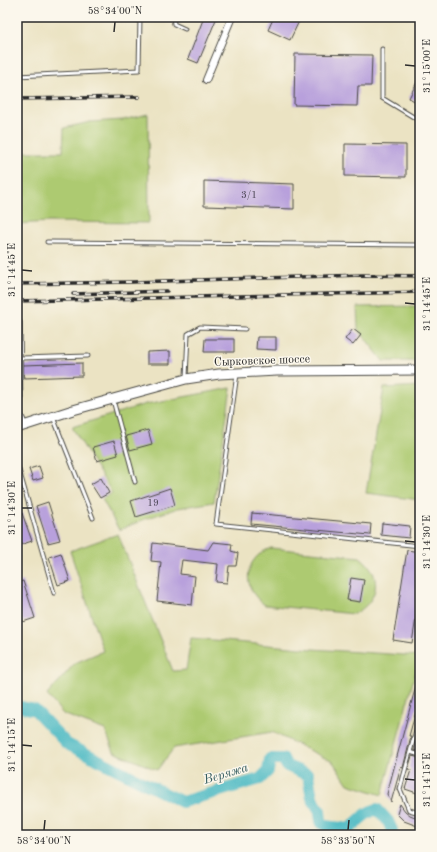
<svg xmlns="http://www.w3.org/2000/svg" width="437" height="852" font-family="'Old Standard TT',serif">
<rect width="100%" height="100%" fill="#fbf7ec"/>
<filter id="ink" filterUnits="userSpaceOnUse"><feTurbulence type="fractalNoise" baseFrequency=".025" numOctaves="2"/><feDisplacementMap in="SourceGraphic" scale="8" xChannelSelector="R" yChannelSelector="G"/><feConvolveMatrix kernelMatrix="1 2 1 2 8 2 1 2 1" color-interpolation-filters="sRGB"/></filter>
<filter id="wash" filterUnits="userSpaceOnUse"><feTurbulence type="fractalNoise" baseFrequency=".012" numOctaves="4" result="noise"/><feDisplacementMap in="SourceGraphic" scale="16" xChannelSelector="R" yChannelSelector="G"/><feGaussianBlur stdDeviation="0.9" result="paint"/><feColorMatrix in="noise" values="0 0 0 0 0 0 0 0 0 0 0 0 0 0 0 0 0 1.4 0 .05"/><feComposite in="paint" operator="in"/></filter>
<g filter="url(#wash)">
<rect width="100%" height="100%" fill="#ebe3c3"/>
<path fill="#adca71" stroke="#6c7a4e" d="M148,114l1,109 -100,-1 -32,2v-72h46l1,-24 26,-6 33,-2z
M420,306v55h-37l-25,-32 -1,-22z
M420,386v114l-54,-7 18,-105z
M231,388l-17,114 -36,6 -33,11 -26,11 -17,-31 10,-6 -40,-66 74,-23z
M118,534l55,137 13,-1 5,-32 121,11 108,7 -38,139 -34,-11 -15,-22 -61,-30 -98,16 -17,22 -43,-18 -9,-22 -42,-16 -16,-19 28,-32 28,-12 -33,-100z
M271,548l89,9c23,17 20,44 -6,57l-89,-9c-24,-16 -22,-47 6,-57z"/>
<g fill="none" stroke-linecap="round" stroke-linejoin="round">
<path stroke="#4bb9c3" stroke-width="12" d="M17,706l18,4 32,34 115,58 78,-23 8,-8 2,-12h13l4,7 21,9 4,23 8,13 1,11 5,4 23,3c10,-8 16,-17 28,-20l11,12 4,9 -2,5"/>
</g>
<g id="blocks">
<path fill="#b8a0dc" d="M204,17h13l-19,46 -10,-4z
M274,17h27l-11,23 -22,-10z
M295,54l77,1 -1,31h-13l-1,20 -63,-1z
M420,76v28l-11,-6z
M345,144l61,1v32l-61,-1z
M204,181l90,3v25l-90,-3z
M353,329l8,6 -8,10 -8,-6z
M257,337h19v13l-20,-1z
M205,339h29v13h-30z
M170,351v13h-23v-12z
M82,363v13l-58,2 -1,-13z
M148,430l4,14 -22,6 -4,-14z
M114,441l4,14 -21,6 -4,-14z
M39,466l4,12 -10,3 -4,-12z
M101,478l8,15 -9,5 -9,-14z
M170,488l5,17 -39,12 -5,-16z
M48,502l12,38 -12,3 -12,-37z
M22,513l10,28 -12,4 -3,-7v-23z
M252,513l119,11 -1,11 -119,-11z
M382,523l28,3 -1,12 -28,-3z
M213,542l19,2 -1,7 7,2 -2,13h-7l-2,17 -11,-1 2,-18 -36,-4 -2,14 15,2 -3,29 -35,-4 4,-39 -10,-1 2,-18 55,7z
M407,550l13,2v40l-8,51 -19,-3z
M61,553l9,28 -12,4 -9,-28z
M351,578l13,2 -4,22 -13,-2z
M23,581l12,37 -12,4 -6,-18v-21z
M418,678h2v19l-11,39h2l-8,32 -2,-1 -10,35 -4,-8z
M417,738h3v14l-6,-2z
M412,756l8,2v36l-15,-5 6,-19 -3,-1z
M400,804l5,7 5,4 10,4v8l-16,-6 -7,-7z"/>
</g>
</g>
<g filter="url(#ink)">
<use href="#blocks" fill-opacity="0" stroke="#484742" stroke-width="1"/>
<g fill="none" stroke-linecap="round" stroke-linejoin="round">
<defs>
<path id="service" d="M173,17l1,7 11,5
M382,49v49l38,23
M17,76l122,-6 1,-53
M47,242l373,3
M20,322l1,92 4,9
M21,358l67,-2
M237,374l-21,150 204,22
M186,377l2,-43 12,-7 45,2
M113,400l22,82
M53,417l40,101
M17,463l37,130
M420,715l-20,74 9,21 11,3
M410,752l10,3"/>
<path id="minor" d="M206,80l26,-63"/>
<path id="primary" d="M17,428l56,-18 113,-31 33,-5 58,-3 143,-1"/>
</defs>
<use href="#service" stroke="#484742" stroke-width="5"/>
<use href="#minor" stroke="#484742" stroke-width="8"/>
<use href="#primary" stroke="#484742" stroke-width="11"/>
<use href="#service" stroke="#fff" stroke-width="3"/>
<use href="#minor" stroke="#fff" stroke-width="6"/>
<use href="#primary" stroke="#fff" stroke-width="9"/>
<defs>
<path id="rail" d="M17,99l122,-2
M17,284l115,-2 231,-7 57,1
M73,294l94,-3
M17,301l403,-9"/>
</defs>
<use href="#rail" stroke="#2b2b2b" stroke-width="3.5"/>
<use href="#rail" stroke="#fbf7ec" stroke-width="2" stroke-dasharray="6" stroke-linecap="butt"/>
</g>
</g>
<path fill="none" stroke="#2b2b2b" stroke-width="1.5" d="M114,32l1,-10M405,65l10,1M22,270l10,1M405,303l10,1M22,508h10M405,541l10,1M22,745l10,1M405,779l10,1M44,830l1,-10M348,830l1,-10"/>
<g text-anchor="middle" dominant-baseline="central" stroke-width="3" stroke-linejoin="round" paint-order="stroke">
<g font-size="10" fill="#4e4857">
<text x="249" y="195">3/1</text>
<text x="153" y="503">19</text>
</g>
<g font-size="12" fill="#2b2b2b" stroke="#fbf7ec">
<text transform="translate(262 361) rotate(-2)">Сырковское шоссе</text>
</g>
<g font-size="13" font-style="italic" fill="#365d60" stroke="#fbf7ec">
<text transform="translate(226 774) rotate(-17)">Веряжа</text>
</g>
</g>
<rect width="437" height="852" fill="none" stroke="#fbf7ec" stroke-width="44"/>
<rect x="22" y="22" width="393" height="808" fill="none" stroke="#2b2b2b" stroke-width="1.5"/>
<g font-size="10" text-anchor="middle" fill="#2b2b2b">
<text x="115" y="14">58°34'00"N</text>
<text transform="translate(426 66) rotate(-90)" y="4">31°15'00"E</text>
<text transform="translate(11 270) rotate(-90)" y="4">31°14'45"E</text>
<text transform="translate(426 304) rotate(-90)" y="4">31°14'45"E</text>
<text transform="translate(11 508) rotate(-90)" y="4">31°14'30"E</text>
<text transform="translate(426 542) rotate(-90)" y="4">31°14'30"E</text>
<text transform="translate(11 745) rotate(-90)" y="4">31°14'15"E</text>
<text transform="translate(426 780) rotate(-90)" y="4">31°14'15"E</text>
<text x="44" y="844">58°34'00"N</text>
<text x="348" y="844">58°33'50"N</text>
</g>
</svg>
